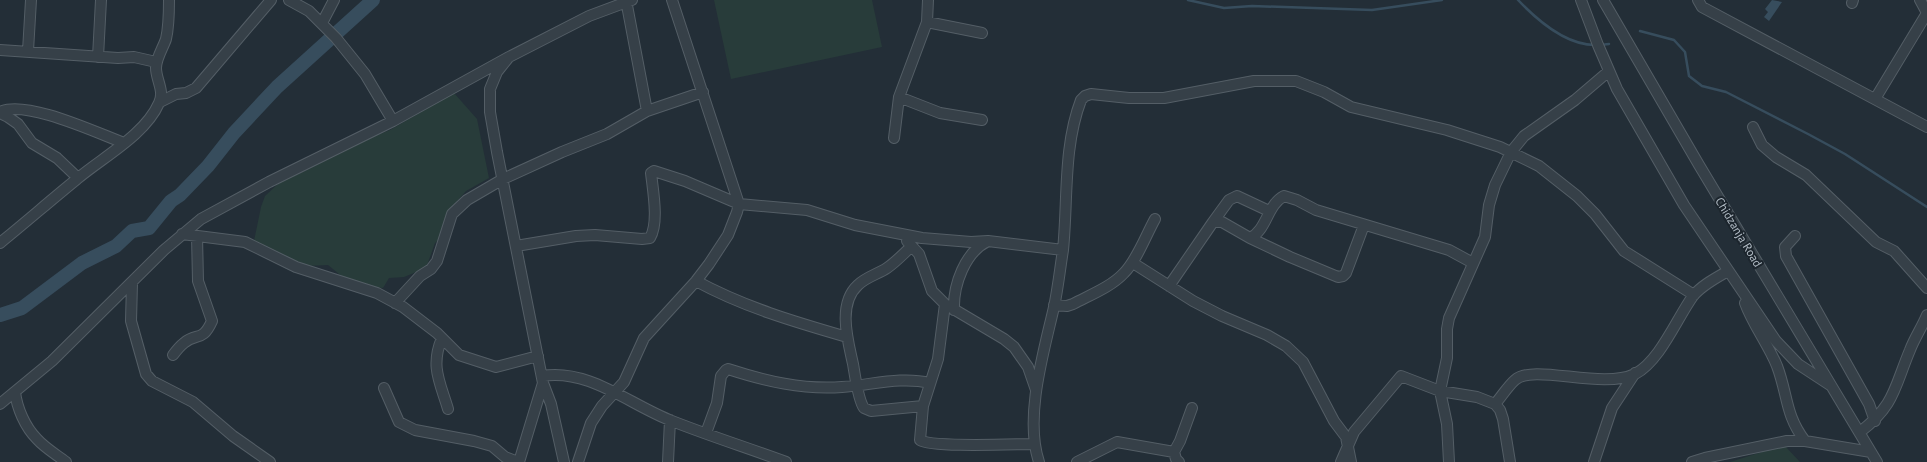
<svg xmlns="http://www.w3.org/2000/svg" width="1927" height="462" font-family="'PT Sans',sans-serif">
<rect width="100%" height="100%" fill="#232e37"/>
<path fill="#283c3a" d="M714,0h158l10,47 -151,32z
M454,93l23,26 12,59 -23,13 -14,16 -9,29 -8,7 -9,25 -22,9 -15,1 -6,10c-30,-2 -32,-4 -55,-23l-22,1 -29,-10 -23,-15 7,-34 4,-11 15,-14 25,-11 67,-34 18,-7z
M1784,445l16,17h-70z"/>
<path fill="#374d5d" d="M1772,0l10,2 -13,19 -5,-4 4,-5 -3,-3z"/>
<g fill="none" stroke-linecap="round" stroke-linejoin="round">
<path stroke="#374d5d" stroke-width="2.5" d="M1188,0l36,8 28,-2 120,4 70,-10
M1518,0c19,20 48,45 77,45
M1640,31l34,9 11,12 4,24 13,10 24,6 82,42 37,20 82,53
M1600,45l9,-1"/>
<path stroke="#374d5d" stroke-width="14" d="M0,315l22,-7 60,-45 34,-17 16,-15 17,-3 22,-27 9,-6 28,-29 26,-33 43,-46 96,-87"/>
<defs>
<path id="minor" d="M289,0l20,11 27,27 29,36 28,47
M626,0l21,111
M1581,0l17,45 19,44 67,116 92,136 22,23 32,21
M1603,0l96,165 178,297
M1698,0l4,7 225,120
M1920,0l7,13
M1852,3l1,-3
M927,22l55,11
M322,23l12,-23
M0,50l118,8 16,-1 22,5
M28,51l3,-51
M98,57l3,-57
M899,97l41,16 42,7
M1875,99l52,-86
M160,102l16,-8 10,-1 10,-5 75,-88
M0,112c25,-13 97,21 124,31
M0,113l8,4 10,7 14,19 25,15 21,20
M1753,127l9,18 14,12 30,18 70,67 18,9 33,37
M894,138l5,-41 28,-75 1,-22
M1213,222l16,-22 8,-4 32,15
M182,234l63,8 51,25 81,26 26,14 34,26 22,22 37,12 42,-11
M1795,236l-10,11 1,9 83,148 6,17
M1250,238l40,19 48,20 5,-1 3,-3 18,-48
M907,241l12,13 13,37 13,13 59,35 10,8 14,20 8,23
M0,243c26,-21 51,-43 77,-64 26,-22 68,-44 82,-76 6,-12 -3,-23 -3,-35 0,-10 7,-20 10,-29 3,-13 3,-26 3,-39
M516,246l60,-10 19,-1 47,4 8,-1c9,-15 3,-47 1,-65l3,-2 31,10 54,23 68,6 48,15 67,13 49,4 17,-1 75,9
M912,246c-8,7 -16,16 -25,22 -9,6 -21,9 -29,17 -21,19 -10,56 -5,79 2,11 5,36 11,44l7,3 52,-5
M1133,263l60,38 29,15 45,19 19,11 17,16 31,59 12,16 5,25
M696,281c48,26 99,41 151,56
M132,283l-1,38 15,53 6,7 41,21 40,34 37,26
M1169,286l44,-64h9l28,16c17,-8 17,-33 34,-42l13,4 19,10 133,40 24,13
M395,303l25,-27 11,-7 6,-8 15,-47 15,-14 36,-21 59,-27 45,-18 40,-23 56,-19
M1745,303c8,22 23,41 32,63 11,29 8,49 28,75
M945,304l-7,55 -15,47 -3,34c12,8 95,4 114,4
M1054,305l13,1 6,-2c17,-9 38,-17 51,-31 13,-13 22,-38 31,-54
M954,310c-1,-25 11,-58 34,-69
M442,338c-12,28 -2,44 6,71
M173,355c3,-4 7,-9 11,-12 13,-11 18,0 28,-22l-14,-40 -1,-45
M542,376c47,-8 88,29 130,45 38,15 76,27 114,41
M543,383l8,21 13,58
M384,388l15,34 16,8 59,11 18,5 13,11 13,5
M15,392c2,16 10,35 22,47 8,9 20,16 29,23
M0,404l52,-43 112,-111 37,-31 68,-37 124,-61 116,-64
M1495,404c7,-8 13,-18 20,-24 19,-17 86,10 120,-6 25,-13 42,-56 58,-78 9,-11 23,-18 35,-25
M1860,432c35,-27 34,-44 50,-82 4,-11 12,-23 17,-35
M706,433l11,-30 4,-27 5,-6 2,-1c37,12 75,21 114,18 30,-2 59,-11 88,-4
M519,462l24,-79 -46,-231 -7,-40v-23l7,-17 12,-15 80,-41 43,-16
M578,462l13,-39 11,-17 22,-24 20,-44 52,-57 13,-17 19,-29 9,-23 2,-8 -67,-204
M668,462l2,-42
M1039,462c-15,-45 5,-111 15,-155 4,-19 6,-38 9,-57 5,-49 0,-103 18,-150l4,-4 6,-2 38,4h35l90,-17h42l28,11 27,15 96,23 53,17 39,19 38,30 18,18 29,37 70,44
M1077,462l40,-20 57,10
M1179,462l-3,-3 -2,-7 6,-11 12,-33
M1341,462l13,-30 47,-56 39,15 37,6 18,7 5,6 3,9 7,43
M1449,462l-2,-38 -7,-33 7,-33v-29l2,-11 36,-81 4,-32 6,-20 16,-33 13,-16 51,-36 34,-29
M1594,462l18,-54 23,-35
M1692,462l13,-4 82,-17h18l66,11"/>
</defs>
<use href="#minor" stroke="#545e66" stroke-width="12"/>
<use href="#minor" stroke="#364048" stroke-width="10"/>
</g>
<g text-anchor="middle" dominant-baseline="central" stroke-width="4" stroke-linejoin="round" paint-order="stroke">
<g font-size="12" fill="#b1bbc4" stroke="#1c252d">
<text transform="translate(1739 232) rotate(59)">Chidzanja Road</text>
</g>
</g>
</svg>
